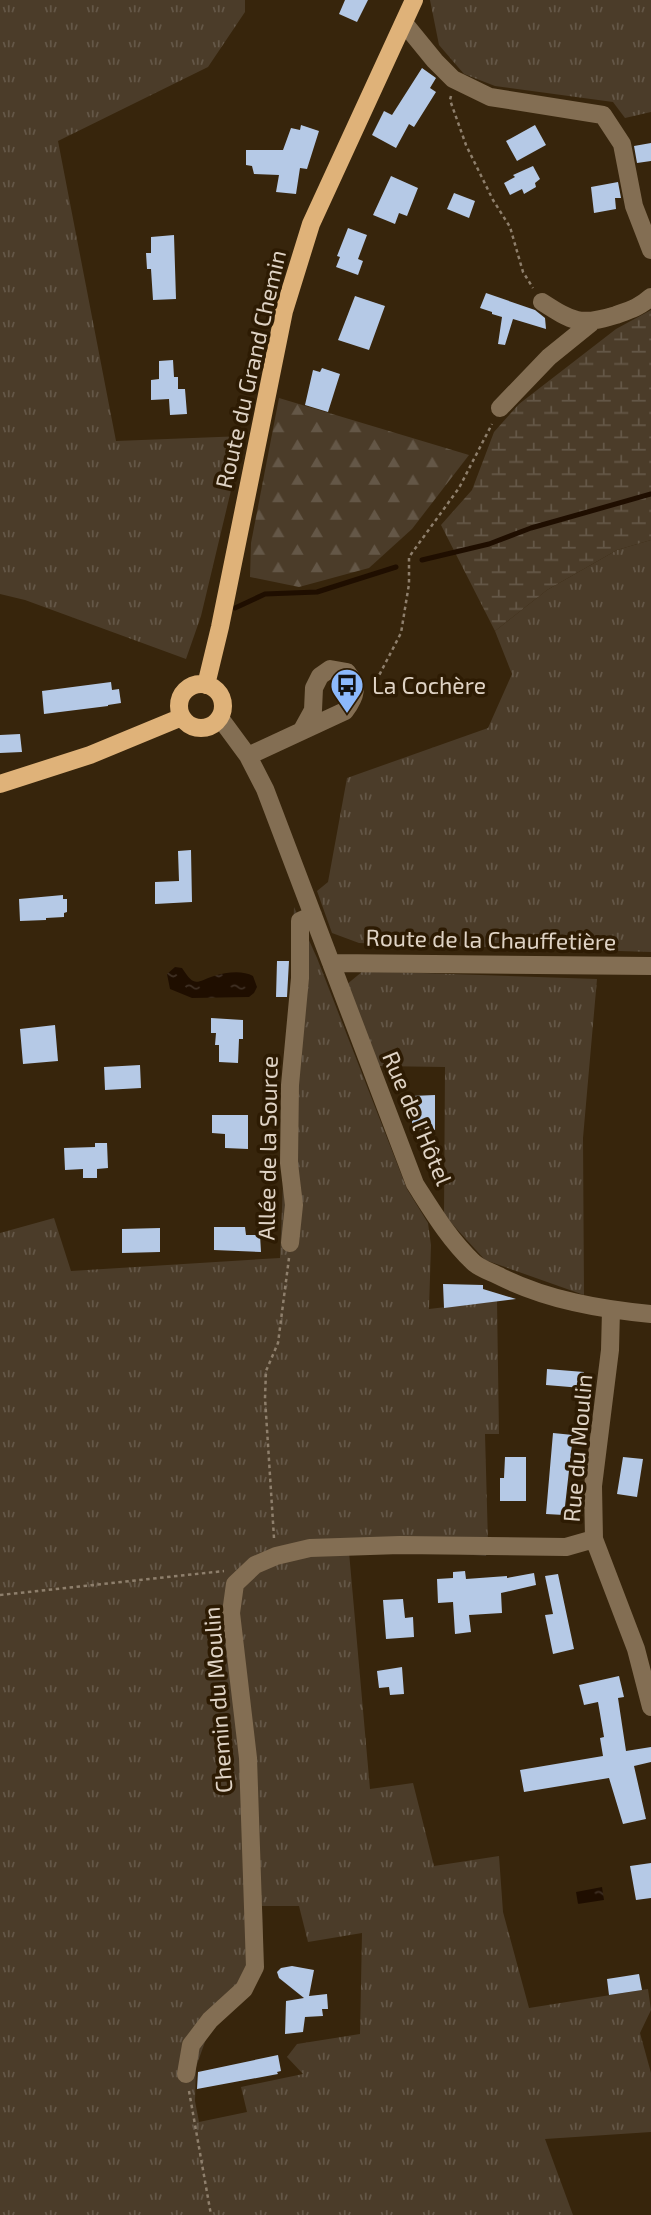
<svg xmlns="http://www.w3.org/2000/svg" width="651" height="2215" font-family="'Exo 2',sans-serif">
<defs>
<pattern id="grass-tufts" width="24" height="20" patternUnits="userSpaceOnUse" patternTransform="scale(1.75)"><rect width="24" height="20" fill="#4b3c29"/><path d="M3 7l-1-3M5 7V3M7 7l1-3M15 17l-1-3M17 17v-4M19 17l1-3" fill="none" stroke="#645747"/></pattern>
<pattern id="forest-firs" width="22" height="20" patternUnits="userSpaceOnUse" patternTransform="scale(1.75)"><rect width="22" height="20" fill="#4b3c29"/><path d="M5 1l3.5 6h-7zM16 11l3.5 6h-7z" fill="#645747"/></pattern>
<pattern id="wetland-marsh" width="20" height="14" patternUnits="userSpaceOnUse" patternTransform="scale(1.75)"><rect width="20" height="14" fill="#4b3c29"/><path d="M1 5h8M5 5V1M11 12h8M15 12V8" fill="none" stroke="#645747"/></pattern>
<pattern id="water-ripples" width="26" height="14" patternUnits="userSpaceOnUse" patternTransform="scale(1.75)"><rect width="26" height="14" fill="#1f0e00"/><path d="M2 4q2-2 4 0t4 0M15 11q2-2 4 0t4 0" fill="none" stroke="#3f3024"/></pattern>
</defs>
<rect width="100%" height="100%" fill="#37250c"/>
<path fill="url(#grass-tufts)" fill-rule="evenodd" d="M0,0h245v12l-37,55 -150,74 58,300 128,-5 -43,180 -15,43 -161,-59 -25,-6z
M430,0h221v112l-26,6 -12,-16 -118,-16 -31,-12 -25,-29z
M651,540v412l-292,-9 -27,-10 -15,-42 11,-9 19,-104 141,-50 24,-54 -17,-43 52,-41 70,-40z
M294,907l23,51 90,231 21,34 3,22 -2,64 68,-8 2,133h-14l3,108 -2,14 -63,-5 -74,1 21,237 43,-6 21,83 65,-10 4,56 26,96 119,-19 3,21 -11,23 11,40v59l-106,7 28,76h-573v-982l54,-15 17,53 209,-13zM262,1906h37l9,36 54,-9 -2,101 -63,10 -10,13 16,17 -62,13 6,25 -48,10 -4,-21 1,-34 10,-28 57,-89z
M363,971l234,8 -14,159 1,157 -99,-35 -41,-45 1,-148 -67,-1 -32,-81z"/>
<path fill="url(#forest-firs)" d="M279,398l190,57 -57,74 -43,39 -70,19 -49,-10 1,-34z"/>
<path fill="url(#wetland-marsh)" d="M651,310v230l-34,10 -70,40 -52,41 -54,-106 31,-35 22,-58 25,-28 97,-75z"/>
<path fill="url(#water-ripples)" d="M175,967l7,1c13,20 14,14 32,8 12,-4 29,-6 39,0l4,11 -3,6 -5,4 -57,1 -22,-9 -3,-15z
M602,1887l2,13 -26,4 -2,-12z"/>
<g fill="none" stroke-linecap="round" stroke-linejoin="round">
<path stroke="#1f0e00" stroke-width="5" d="M422,560l67,-16 42,-16 120,-34
M235,608l30,-14 52,-2 79,-25"/>
</g>
<path fill="#b5c9e6" d="M345,0h23l-11,22 -18,-8z
M422,68l14,10 -6,10 6,4 -22,35 -5,-3 -13,24 -24,-13 12,-24 8,4z
M301,125l18,6 -12,38 -7,-1 -4,26 -20,-2 3,-17 -25,-1 -2,-8 -6,-1v-15h37l8,-22 9,2z
M535,125l11,20 -29,16 -11,-20z
M651,143v18l-14,2 -3,-17z
M533,166l7,13 -5,4 1,4 -12,7 -2,-5 -12,6 -6,-12 11,-6 -2,-2z
M391,176l27,12 -11,28 -8,-3 -4,11 -22,-9z
M618,182l3,16h-6l1,11 -22,4 -3,-26z
M454,193l21,8 -6,17 -22,-9z
M348,228l19,7 -9,24 5,2 -5,14 -22,-8 4,-10 -3,-1z
M174,235l2,64 -23,1 -2,-31h-4l-1,-16h5v-16z
M486,293l49,17 10,8 1,11 -33,-10 -8,26 -7,-1 4,-27 -10,-3v-2l-12,-4z
M355,296l30,10 -16,44 -31,-10z
M173,360l1,17h4v12h7l2,25 -17,1 -1,-16 -18,1v-20l8,-1v-18z
M322,368l18,6 -12,38 -23,-7 8,-35 7,2z
M111,682l1,8 7,-1 2,14 -13,2v1l-64,8 -2,-23z
M20,734l2,18 -22,1v-18z
M191,850l1,52 -37,2v-22l24,-1 -1,-30z
M63,895v4h4v13l-3,1v4l-18,1v2l-26,1 -1,-22z
M277,961h12l-2,36h-11z
M211,1018l32,2v19h-4l-1,24 -19,-1v-17h-4l1,-12h-5z
M55,1025l3,36 -35,3 -3,-35z
M140,1065l1,23 -36,2 -1,-23z
M435,1095v35l-23,-1v-33z
M212,1115h36v34l-23,-1v-14l-13,-1z
M95,1143h12l1,25 -11,1v9h-14v-9l-18,1 -1,-22 31,-1z
M214,1227h31l1,8h14l1,17 -47,-2z
M160,1228v24l-38,1v-24z
M443,1284l40,1v4l33,10 -72,9z
M547,1369l37,3 -2,16 -36,-3z
M553,1433l20,2 -9,80 -18,-1z
M505,1457h21v44h-26v-23h4z
M623,1457l20,2 -6,38 -20,-3z
M465,1571l1,8 41,-3v2l27,-5 2,12 -35,8 1,20 -33,2 2,17 -16,2 -2,-32 -15,1 -1,-24 16,-1v-6z
M558,1574l16,75 -21,5 -8,-39 8,-1 -8,-38z
M403,1599l2,19 8,-1 1,20 -28,2 -3,-39z
M402,1667l2,27 -14,1 -1,-8 -10,1 -2,-17z
M619,1676l5,21 -6,1 8,53 25,-4v15l-17,4 12,53 -23,5 -14,-46 -85,14 -4,-22 83,-14 -3,-18 4,-1 -6,-35 -14,3 -5,-20z
M651,1863v35l-15,2 -6,-34z
M292,1966l22,4 -5,26 18,-2 1,15h-6l1,7 -18,1 -2,15 -18,2 1,-33 18,-3 -25,-20 -2,-6 4,-4z
M639,1974l3,16 -33,5 -2,-16z
M278,2055l3,16 -4,1 1,2 -81,15 1,-17z"/>
<g fill="none" stroke-linecap="round" stroke-linejoin="round">
<path stroke="#8e7f6c" stroke-width="2.5" stroke-dasharray="3.5 3.5" stroke-linecap="butt" d="M451,96l-1,4 16,45 27,55 17,27 13,45 10,16
M373,687l28,-54 8,-49v-27l50,-69 33,-64
M274,1538l-9,-140 1,-27 12,-28 11,-85
M0,1595l224,-24
M189,2091l22,124"/>
<path stroke="#836e53" stroke-width="18" d="M404,23l31,38 18,18 37,18 113,18 19,29 12,62 17,44
M542,302c31,20 38,24 74,13 14,-5 24,-8 35,-18
M500,408l49,-51 42,-34
M220,718l28,38 17,33 150,395c18,28 34,55 58,78 7,7 19,10 28,15 47,23 98,32 150,37
M248,756l97,-45c11,-15 14,-24 2,-39l-17,-3 -10,7 -6,12 -1,22 -11,20
M331,963l320,3
M290,1243l4,-38 -5,-42 1,-78 10,-107v-57l13,-6
M611,1310l-1,40 -17,136 1,53 42,110 15,58
M186,2074l5,-29 19,-25 34,-31 11,-22 -7,-209 -17,-145 4,-29 20,-19 21,-9 34,-8 90,-3 166,2 28,-8"/>
<path stroke="#dfb279" stroke-width="18" d="M179 706a22 22 0 1 1 44 0a22 22 0 1 1-44 0Z
M206,685l14,-58 64,-316 27,-87 103,-224
M0,784l90,-29 92,-38"/>
</g>
<defs>
<symbol id="bus-pin" viewBox="-11 -11 22 30"><path d="M0 17L-7.5 6A9.5 9.5 0 1 1 7.5 6Z" fill="#8cb9fc" stroke="#2d1b03"/><path d="M-5-6H5V4H4V6H2V4H-2V6H-4V4H-5ZM-3.5-4V0h7V-4ZM-3.5 1.2v1.5H-2V1.2ZM2 1.2v1.5H3.5V1.2Z" fill="#111"/></symbol>
</defs>
<g fill-rule="evenodd">
<use href="#bus-pin" x="328" y="666" width="38" height="52"/>
</g>
<g text-anchor="middle" dominant-baseline="central" stroke-width="7" stroke-linejoin="round" paint-order="stroke">
<g font-size="23" fill="#dfd3c5" stroke="#2d1b03">
<text transform="translate(250 369) rotate(-77)">Route du Grand Chemin</text>
<text transform="translate(491 939) rotate(1)">Route de la Chauffetière</text>
<text transform="translate(418 1118) rotate(67)">Rue de l'Hôtel</text>
<text transform="translate(267 1148) rotate(-89)">Allée de la Source</text>
<text transform="translate(577 1448) rotate(-85)">Rue du Moulin</text>
<text transform="translate(217 1700) rotate(-94)">Chemin du Moulin</text>
</g>
<g font-size="23" fill="#dfd3c5" stroke="#2d1b03" text-anchor="start">
<text x="372" y="685">La Cochère</text>
</g>
</g>
</svg>
